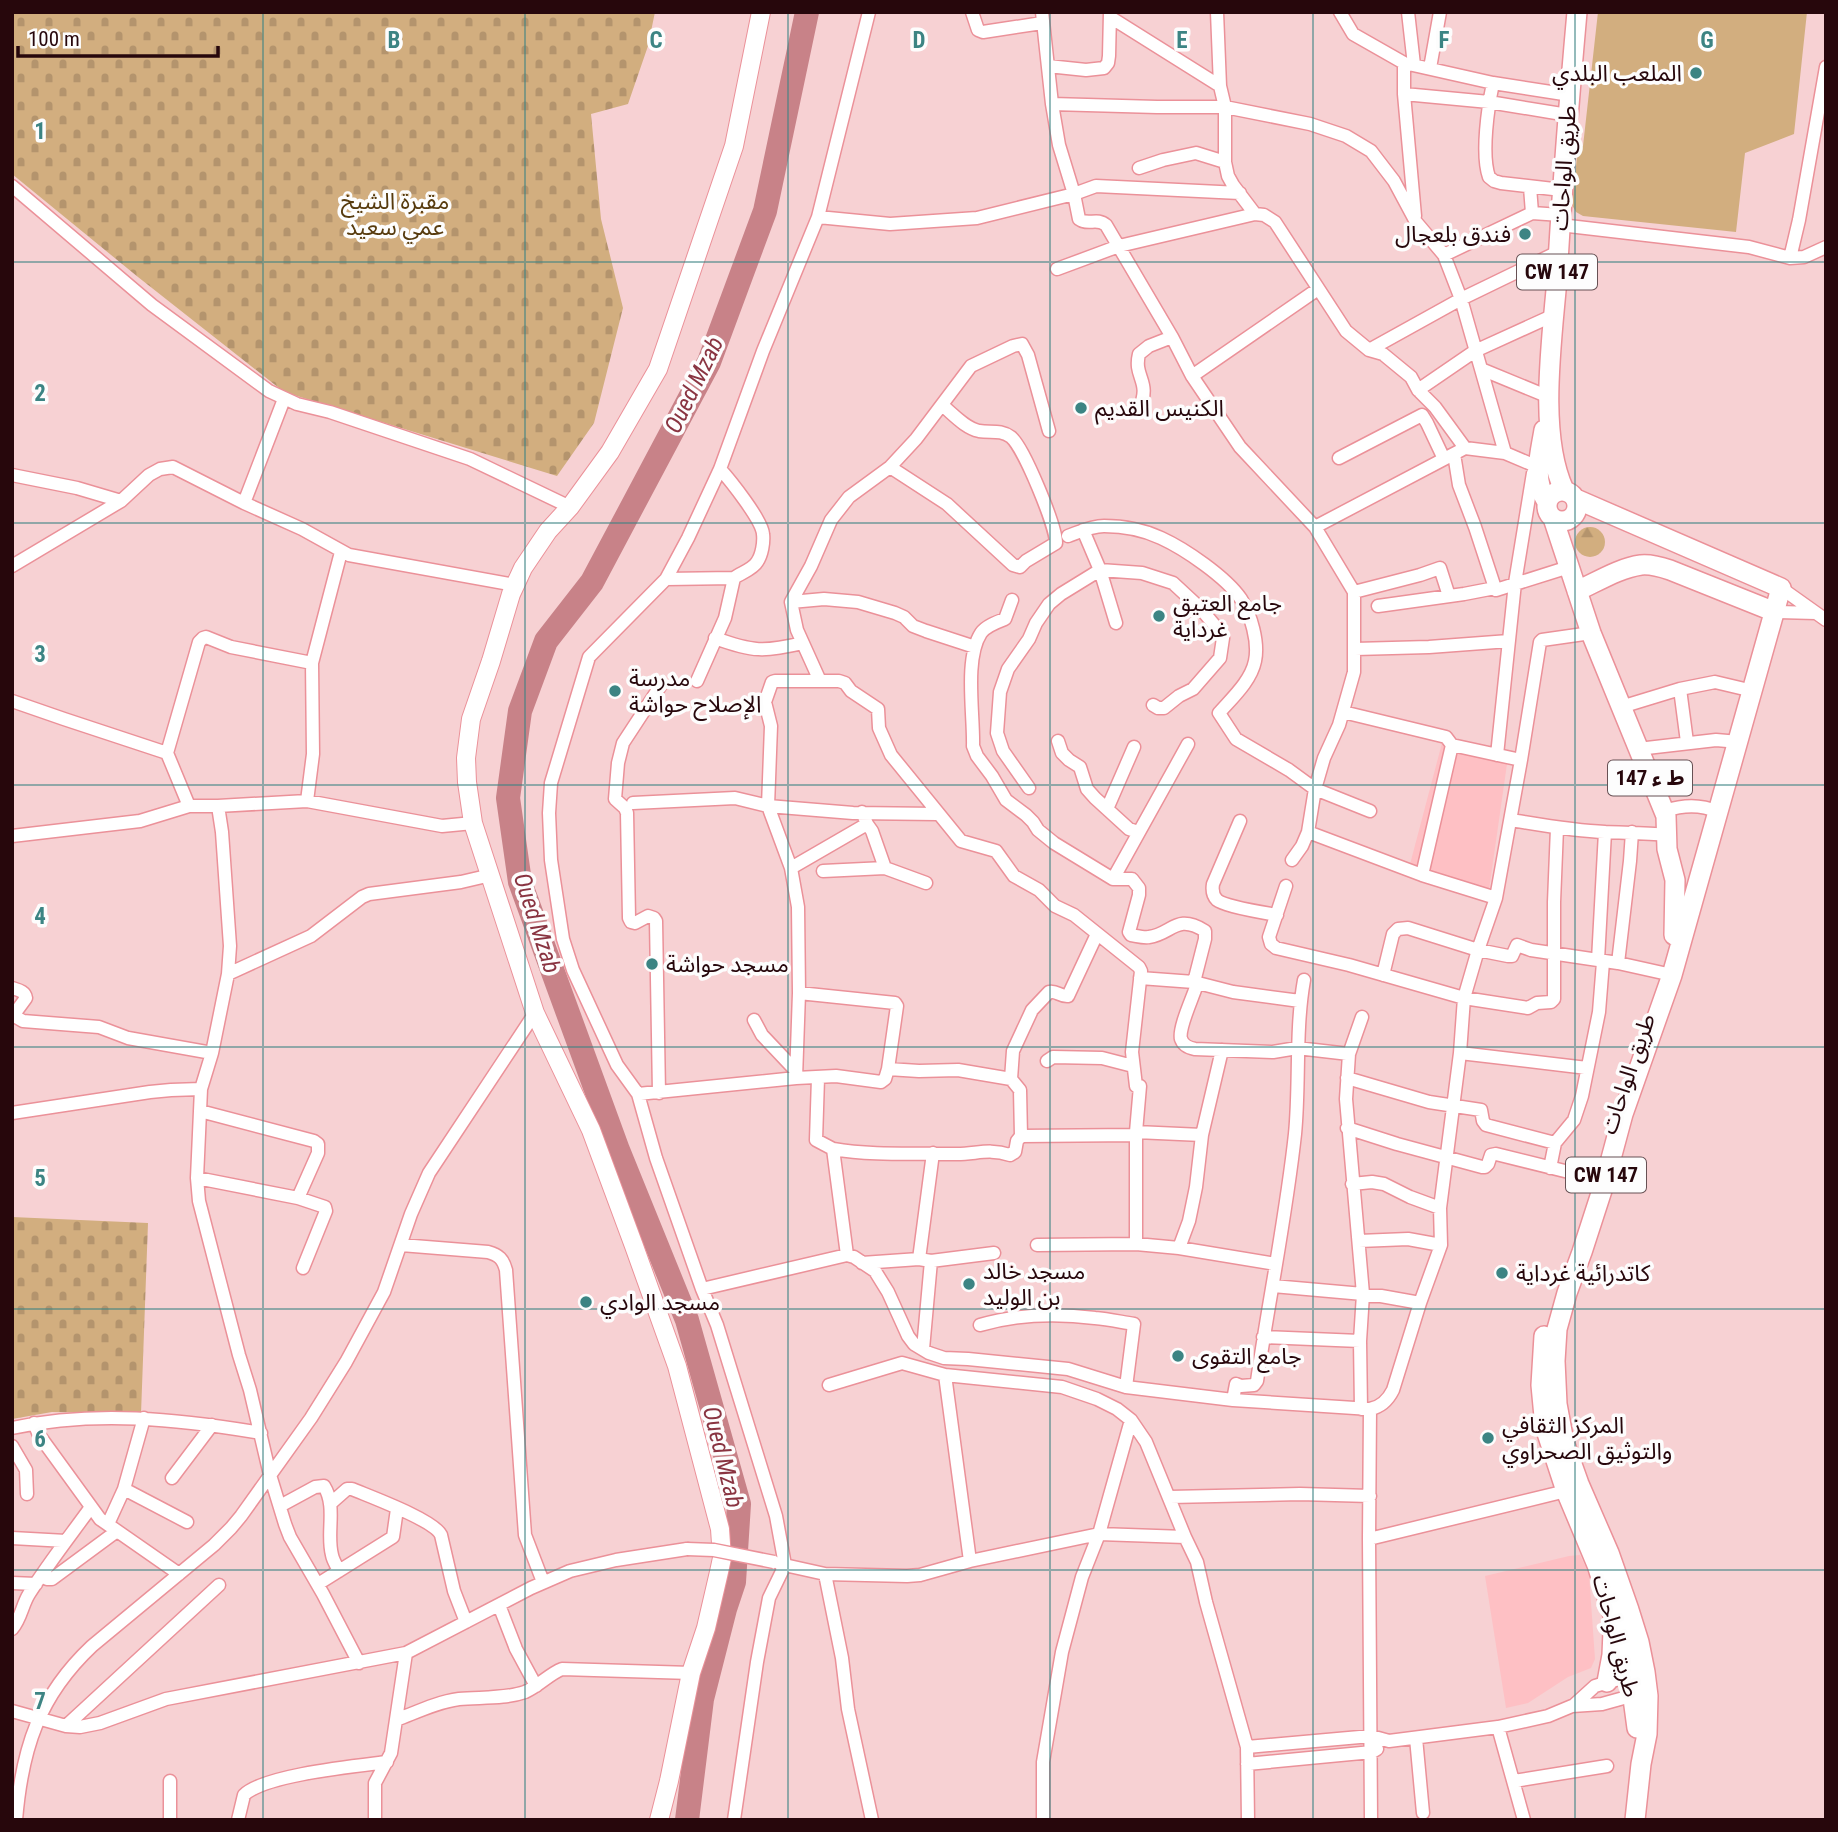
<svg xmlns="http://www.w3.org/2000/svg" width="1838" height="1832" font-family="'Roboto Condensed','Noto Sans Arabic',sans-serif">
<defs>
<pattern id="forest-firs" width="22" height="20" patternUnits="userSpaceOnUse" patternTransform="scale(1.75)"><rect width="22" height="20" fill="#d2ae7f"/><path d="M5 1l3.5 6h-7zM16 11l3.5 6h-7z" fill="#b4946d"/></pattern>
<pattern id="cemetery-stones" width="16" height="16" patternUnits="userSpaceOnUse" patternTransform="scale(1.75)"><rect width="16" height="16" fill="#d2ae7f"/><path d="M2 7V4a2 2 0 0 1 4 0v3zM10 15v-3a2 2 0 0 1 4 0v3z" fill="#b4946d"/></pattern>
</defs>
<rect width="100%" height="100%" fill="#f7d1d3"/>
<path fill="#fec0c4" d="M1442,743l66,14 -20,140 -79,-29z
M1580,1555l9,19 6,85 -4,9 -23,9 -40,26 -22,5 -21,-132 84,-20z"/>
<path fill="url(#forest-firs)" d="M1575 542a15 15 0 1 1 30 0a15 15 0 1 1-30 0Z"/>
<path fill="url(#cemetery-stones)" d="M12,12h643l-7,34 -20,58 -37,10 10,105 22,89 -29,115 -37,53 -273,-84 -146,-115 -126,-103z
M12,1217l136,6 -7,191 -89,-2 -40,7z"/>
<path fill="#d2ae7f" d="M1598,12h209l-13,122 -49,19 -9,79 -153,-16 -7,-4 -4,-7 6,-58 5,-1z"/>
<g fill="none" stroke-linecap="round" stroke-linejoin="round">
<path stroke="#c88288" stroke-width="24" d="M687,1820l15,-121 23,-90 9,-27 5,-78 -52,-184 -69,-170 -98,-268 -12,-84 12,-87 26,-70 46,-59 117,-220 56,-151 42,-199"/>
<defs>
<path id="street" d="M972,12l6,18 5,2 59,-9
M1042,12l10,92 7,41 15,49 5,25c9,7 18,-2 27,6l66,112 20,39 48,71 75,80 39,65v80l-15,53 -15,33 -9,31 -7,43 -6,14 -10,14
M1217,12l3,74 5,21v55l3,14 5,9 22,29
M1340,12l13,22 51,29 89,20 77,12
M1408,12l6,53
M1110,17l110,69
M1404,63v31l11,122
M1048,66l38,4 18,-2 4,-5 1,-7 1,-43
M1430,68l10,-56
M1493,83c-5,24 -12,71 -4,94l5,4 7,2 61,7
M1404,94l85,8 79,13
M1052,104l105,3h68l85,17 36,12 25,15 23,30 22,41 28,33 17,44 44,154
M1139,168l24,-8 33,-7 29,9
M12,186l140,119 117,86 28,13 33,8 140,47 100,48
M1532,213l29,2
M818,217l72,7 87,-6 97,-24 22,-8 144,7
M1560,225l189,22 41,11 14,-1 22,-10
M1444,255l88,-42 -2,-26
M1790,258l9,-38 27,-153
M1057,269l62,-23 136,-32 9,1 11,7 71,109 23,19 14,4 28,23 7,13 17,17 30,41 40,5 33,14
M1369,350l92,-51 97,-47
M1481,369l68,28
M1192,376l126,-87
M1418,390l57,-39 79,-36
M1139,409c13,-28 -6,-31 0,-55l10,-8 23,-9
M1454,454l5,31 16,42 20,61
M1339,458l83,-43 5,8 17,36
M890,467l57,37 66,61 7,2 6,-6 30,-18c0,-17 -32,-95 -45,-106 -11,-8 -20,-4 -32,-6 -14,-3 -26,-17 -36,-25
M12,475l65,13 44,13
M244,503l40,-104
M1315,527l150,-79
M1083,530l17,40 16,53
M1068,536c11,-4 23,-10 36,-10 18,0 40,4 57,12 24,11 65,39 80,61 10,16 18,43 14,62 -4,20 -23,37 -36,52l17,26 53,31 26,19 55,22
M12,566l109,-65 28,-26 11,-6 13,-2 71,36 58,26 47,26 166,30
M666,579l68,-1
M1781,588l45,32
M1354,592l66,-17 20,-7 9,28
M1012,600l-7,19c-8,3 -19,7 -24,14 -17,26 -7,82 -8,113l4,10 15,20 14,24 20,15 7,7 5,8 16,13 59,36h19l7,9v7l-10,37 2,3c6,1 13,3 18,2 23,-3 27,-24 56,-6v8l-11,43
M791,602l33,-3 34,3 37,11 9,4 9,9 13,5 49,16
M1378,606l86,-12 31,-6 1,2 73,-23
M1775,612l41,1
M715,638c38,14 49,14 88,5
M1355,649l74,-2 80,-6
M312,663l-81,-16 -25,-10 -3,1 -4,4 -32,111 22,53h29l4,26 8,114 -2,28 -16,79 -11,36 -4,89 2,23 40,154 11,35 20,85 15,49 5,13 33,57 36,69
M697,681l28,-63 9,-40c7,-5 19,-9 23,-16 5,-7 7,-20 6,-28 -1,-14 -33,-54 -43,-65
M820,681l-23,-51 -6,-28 20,-36 20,-46 18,-23 41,-30 26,-28 55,-73 42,-20 9,-2 6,11 21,76
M1680,689l7,53
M12,701l52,18 103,34
M1621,707l59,-18 35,-7 38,9
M1343,712l99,24 4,1 6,8 69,15 -25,138 -18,52 -14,48 -4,55 -20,155 1,37 -21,58 -27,87c-5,10 -12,17 -23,19l-1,130 2,281
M1058,741l4,12 7,7 11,7 7,22 8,9 34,31 9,3
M1638,749l78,-9 23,2
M1497,755l18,-172 18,-110
M1521,760l19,-118 2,-2 49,-7
M1029,788l-26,-37 -6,-18 3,-41 8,-23 21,-30 7,-16 13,-19 12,-10 39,-24 42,3 31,10 28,26 15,18 7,11 -3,20 -27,31 -14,7 -15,12h-6l-5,-3
M307,801l6,-47 -1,-91 29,-111
M633,803l102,-5 33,8 85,7 84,1
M218,806l89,-5 135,25 31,-3
M1107,809l27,-62
M1664,811c20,-6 35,-7 55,1
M1511,820c31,5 63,11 94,12 21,1 41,1 62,3
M1240,821l-27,63c-1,6 -1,11 4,16 7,6 48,13 60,15
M867,824l5,7 13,37 41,15
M1308,832l114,43 74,23
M12,836l128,-15 49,-15
M791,868l76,-44 -5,-12
M823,871l62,-3
M1422,875l30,-130
M1113,879l75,-135
M1286,886l-17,51 2,7 5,4 73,17 115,33 64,10 9,-5 14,-1 3,-3v-97l3,-74
M1598,960l7,-128
M1618,963l12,-102 2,-29
M228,974l83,-38 51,-39 7,-3 92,-12 30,-7
M1383,975l10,-41 5,-5 10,-1 70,22 30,6h4l5,-11 14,5 87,13 54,12
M1140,978l54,4 39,10 67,9
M1197,984c-3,11 -19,44 -16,55 2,6 8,9 14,10l78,3 24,-4 52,6
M12,988c6,2 13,3 14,10l-11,15 1,4 7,4 76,6 29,11 84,15
M799,993l96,10 2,3 -9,63
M754,1020l8,15 34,36
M1460,1053l127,15
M1047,1061l6,-4 49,1 31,8
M796,1078l3,-85 -1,-86 -7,-39 -23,-62 3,-80 -6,-24 7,-20 3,-1h64l6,2 6,8 27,18 1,19 12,27 70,86 35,10 18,25 25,14 16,16 19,9 65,52 2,4 -9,81 4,34h4l-4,46v112
M818,1078l-2,62 17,9 14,106
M1347,1078l82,24 52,8 2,11 3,4 69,18
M1011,1079l2,-28 19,-41 17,-18c7,-2 12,5 19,4l29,-62
M659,1093l-3,-172 -2,-3 -6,-2 -13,7 -4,-1 -2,-4 -2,-105 -2,-5 -10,-9 3,-36 5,-20 38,-58
M638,1094l158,-16 40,-2 45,6 4,-3 3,-10 31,2 39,-1 53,9 9,11 1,46 -4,5 -2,11 -5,3c-21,-7 -33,-1 -53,-1 -42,-1 -84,2 -124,-5
M200,1111l114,30 4,3v9l-20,45
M12,1113l138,-21 21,-2 30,-1
M1347,1128l50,16 85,23h3l3,-3 3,-9 5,-1 109,27
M1136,1132l66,3
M1021,1136l116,-1
M1550,1168l5,-25 19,-23 8,-24 17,-84 4,-50
M197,1178l101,20 27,9 1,4 -23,57
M1352,1184l20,-2 12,2 26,13 30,11
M1359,1241l49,-2 33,6
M401,1245l87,7c11,3 15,7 18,18l19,265 18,47
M1037,1245l99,-1 43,4 97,16
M1179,1248l10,-27 7,-34 6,-52 20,-85
M919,1259l14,-106
M862,1263l57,-4 12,2 63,-8
M1273,1286l90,8
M702,1289l145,-34 7,2 21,14 13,21 20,44 6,8 15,9 15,5 24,1 100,10 58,18 107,13 137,9
M1363,1296h18l39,7
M980,1325c38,-11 76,-12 115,-7 13,1 26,4 39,6l-8,63
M1263,1337l97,4
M923,1349l8,-88
M945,1375l25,186
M829,1385l73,-22 43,12 117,12 35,12 20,10 14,11 15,22 39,95
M1233,1400l3,-16 5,2 13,-1 3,-4c12,-82 29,-164 38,-247 5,-51 0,-103 9,-154
M1361,1409l-1,-68 3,-47 -17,-195 3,-45 13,-37
M34,1423l5,12 61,84 79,55
M12,1428c83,-18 166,-9 249,5
M12,1446l14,24 1,24
M172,1478l40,-53
M124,1489l63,33
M1170,1497l130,-3 70,2
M330,1504l17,-15h5c19,8 82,31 89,46l13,56 12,31
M280,1506l35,-19 9,-1c13,21 2,47 8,69 1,6 5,11 7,16
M108,1524l16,-35 20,-71
M12,1538l54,3
M1369,1539l197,-48 6,-4
M780,1564l45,10 82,2 13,-1 50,-14 129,-27 86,3 12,25 9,40 41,145 1,73
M825,1574l17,84 6,51 24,111
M41,1576l6,3h5l65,-48
M12,1583l24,1
M318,1584l75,-47 4,-28
M499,1605l17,44 20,37
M12,1629c9,-10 10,-24 17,-35 19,-30 41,-58 62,-87
M1573,1706l22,-20 41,-12
M12,1711l54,15 14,1 20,-4 66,-24 240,-46 125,-65 39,-17 46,-11 71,-11
M396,1720c21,-8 41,-18 63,-21 21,-2 46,0 66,-7 14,-6 24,-18 37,-23l129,4
M66,1726l153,-141
M1498,1727l26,93
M1416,1738l7,75
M1247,1747l124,-11 18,5 109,-14 50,-11 24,-10 30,-2 36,-10
M1247,1764l125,-12 5,-3
M1514,1781l93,-15
M16,1820c6,-72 23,-124 76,-174l122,-101 17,-17 10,-12 70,-98 35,-56 38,-70 27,-78 18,-41 106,-160
M170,1820v-39
M238,1820l6,-25c20,-20 112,-29 143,-33
M375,1820v-37l16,-30 15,-100
M734,1820l23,-158 12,-64 16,-33 -9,-49 -59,-191 -15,-36 -46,-131 -18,-64 -21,-29 -44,-95 -10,-31 -12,-79 -2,-47 2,-30 38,-126 77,-78 22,-41 32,-69 43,-118 55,-134 51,-205
M1043,1820v-58l19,-110 20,-75 17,-43 32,-114"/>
<path id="secondary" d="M659,1820l10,-39 22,-108 15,-45 13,-56 3,-14 -2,-29 -43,-163 -43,-120 -43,-116 -56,-117 -62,-190 -6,-41 -1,-24 5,-39 20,-58 20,-67 12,-26 25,-37 22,-24 40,-55 48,-83 76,-223 27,-134"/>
<path id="primary" d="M1544,430c-4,25 -12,49 3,72
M1564,490c-26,-56 -12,-150 -7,-211 5,-89 12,-178 20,-267
M1547 506a15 15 0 1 1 30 0a15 15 0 1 1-30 0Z
M1576,499l205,89 -109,387 -49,139 -18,67 -23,71 -15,41 -10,36 -2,32 2,43 7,38 15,42 30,69 20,57 10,32 6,30 3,24 -1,38 -6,30 -6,56
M1553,518l38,115 75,183 1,33 8,31 -1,55
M1577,591c20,-9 42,-23 64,-26 10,-1 20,2 29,5l105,42
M1544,1336l-3,49 4,42 21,64 31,74 26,82 7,29 7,52
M1607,1682l5,-27 1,-24"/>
</defs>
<use href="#street" stroke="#eb9199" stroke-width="15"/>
<use href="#secondary" stroke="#eb9199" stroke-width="20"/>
<use href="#primary" stroke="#eb9199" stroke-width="22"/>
<use href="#street" stroke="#fff" stroke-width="12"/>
<use href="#secondary" stroke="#fff" stroke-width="18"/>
<use href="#primary" stroke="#fff" stroke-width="19"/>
<defs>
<path id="street-bridge" d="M687,1549l27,1 60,12"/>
</defs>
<use href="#street-bridge" stroke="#eb9199" stroke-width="15" stroke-linecap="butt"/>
<use href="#street-bridge" stroke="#fff" stroke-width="12"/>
</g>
<path fill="none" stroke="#3c8483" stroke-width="2" stroke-opacity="0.55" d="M263,12v1808M525,12v1808M788,12v1808M1050,12v1808M1313,12v1808M1575,12v1808M12,262h1814M12,523h1814M12,785h1814M12,1047h1814M12,1309h1814M12,1570h1814"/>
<g fill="#3c8483" stroke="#fdfdfd" stroke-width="2.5">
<circle cx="1696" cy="73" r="7"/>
<circle cx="1525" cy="234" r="7"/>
<circle cx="1081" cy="408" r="7"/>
<circle cx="1159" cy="616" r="7"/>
<circle cx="615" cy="691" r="7"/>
<circle cx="652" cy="964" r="7"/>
<circle cx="1502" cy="1273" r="7"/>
<circle cx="969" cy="1284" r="7"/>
<circle cx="586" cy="1302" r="7"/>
<circle cx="1178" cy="1356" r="7"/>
<circle cx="1488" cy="1438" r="7"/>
</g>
<g text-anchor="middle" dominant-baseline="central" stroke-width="7" stroke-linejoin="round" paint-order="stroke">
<g fill="#fdfdfd" stroke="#675154" stroke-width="2">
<rect x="1517" y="254.5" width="80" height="35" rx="5"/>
<rect x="1608" y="760.5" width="84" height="35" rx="5"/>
<rect x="1566" y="1157.5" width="80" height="35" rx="5"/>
</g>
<g font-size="21" font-weight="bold" fill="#27070c">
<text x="1557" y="272">CW 147</text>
<text x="1650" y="778">ط ء 147</text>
<text x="1606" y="1175">CW 147</text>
</g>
<g font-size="23" fill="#27070c" stroke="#fdfdfd" text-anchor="start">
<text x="1682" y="73" text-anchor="end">الملعب البلدي</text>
<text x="1511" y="234" text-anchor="end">فندق بلعجال</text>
<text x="1095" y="408">الكنيس القديم</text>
<text x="1173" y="603">جامع العتيق<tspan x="1173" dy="26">غرداية</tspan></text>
<text x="629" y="678">مدرسة<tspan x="629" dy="26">الإصلاح حواشة</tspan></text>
<text x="666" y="964">مسجد حواشة</text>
<text x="983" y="1271">مسجد خالد<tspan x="983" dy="26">بن الوليد</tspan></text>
<text x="1516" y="1273">كاتدرائية غرداية</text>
<text x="600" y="1302">مسجد الوادي</text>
<text x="1192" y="1356">جامع التقوى</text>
<text x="1502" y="1425">المركز الثقافي<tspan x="1502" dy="26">والتوثيق الصحراوي</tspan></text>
</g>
<g font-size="23" fill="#27070c" stroke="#fdfdfd">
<text transform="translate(1564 168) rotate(-86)">طريق الواحات</text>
<text transform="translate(1628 1074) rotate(-71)">طريق الواحات</text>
<text transform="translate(1616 1636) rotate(75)">طريق الواحات</text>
</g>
<g font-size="23" fill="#573b0e" stroke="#fdfdfd">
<text x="395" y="201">مقبرة الشيخ<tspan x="395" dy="26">عمي سعيد</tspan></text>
</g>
<g font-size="24" font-style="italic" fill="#893441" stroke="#fdfdfd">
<text transform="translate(694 385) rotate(-64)">Oued Mzab</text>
<text transform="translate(537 923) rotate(72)">Oued Mzab</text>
<text transform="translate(723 1457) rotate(76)">Oued Mzab</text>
</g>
</g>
<g font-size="23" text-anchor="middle" font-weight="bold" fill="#3c8483" stroke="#fdfdfd" stroke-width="7" stroke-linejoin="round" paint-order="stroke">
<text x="394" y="48">B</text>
<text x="656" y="48">C</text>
<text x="919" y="48">D</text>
<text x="1182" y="48">E</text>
<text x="1444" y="48">F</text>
<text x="1707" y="48">G</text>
<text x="40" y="139">1</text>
<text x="40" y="401">2</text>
<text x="40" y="662">3</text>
<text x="40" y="924">4</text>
<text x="40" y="1186">5</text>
<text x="40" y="1447">6</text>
<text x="40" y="1709">7</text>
</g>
<rect width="1838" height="1832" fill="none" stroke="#27070c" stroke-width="28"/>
<path d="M18 46v10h200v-10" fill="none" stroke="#27070c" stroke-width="3.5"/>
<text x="28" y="46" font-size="21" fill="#27070c" stroke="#fdfdfd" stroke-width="5" paint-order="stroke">100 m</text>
</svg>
